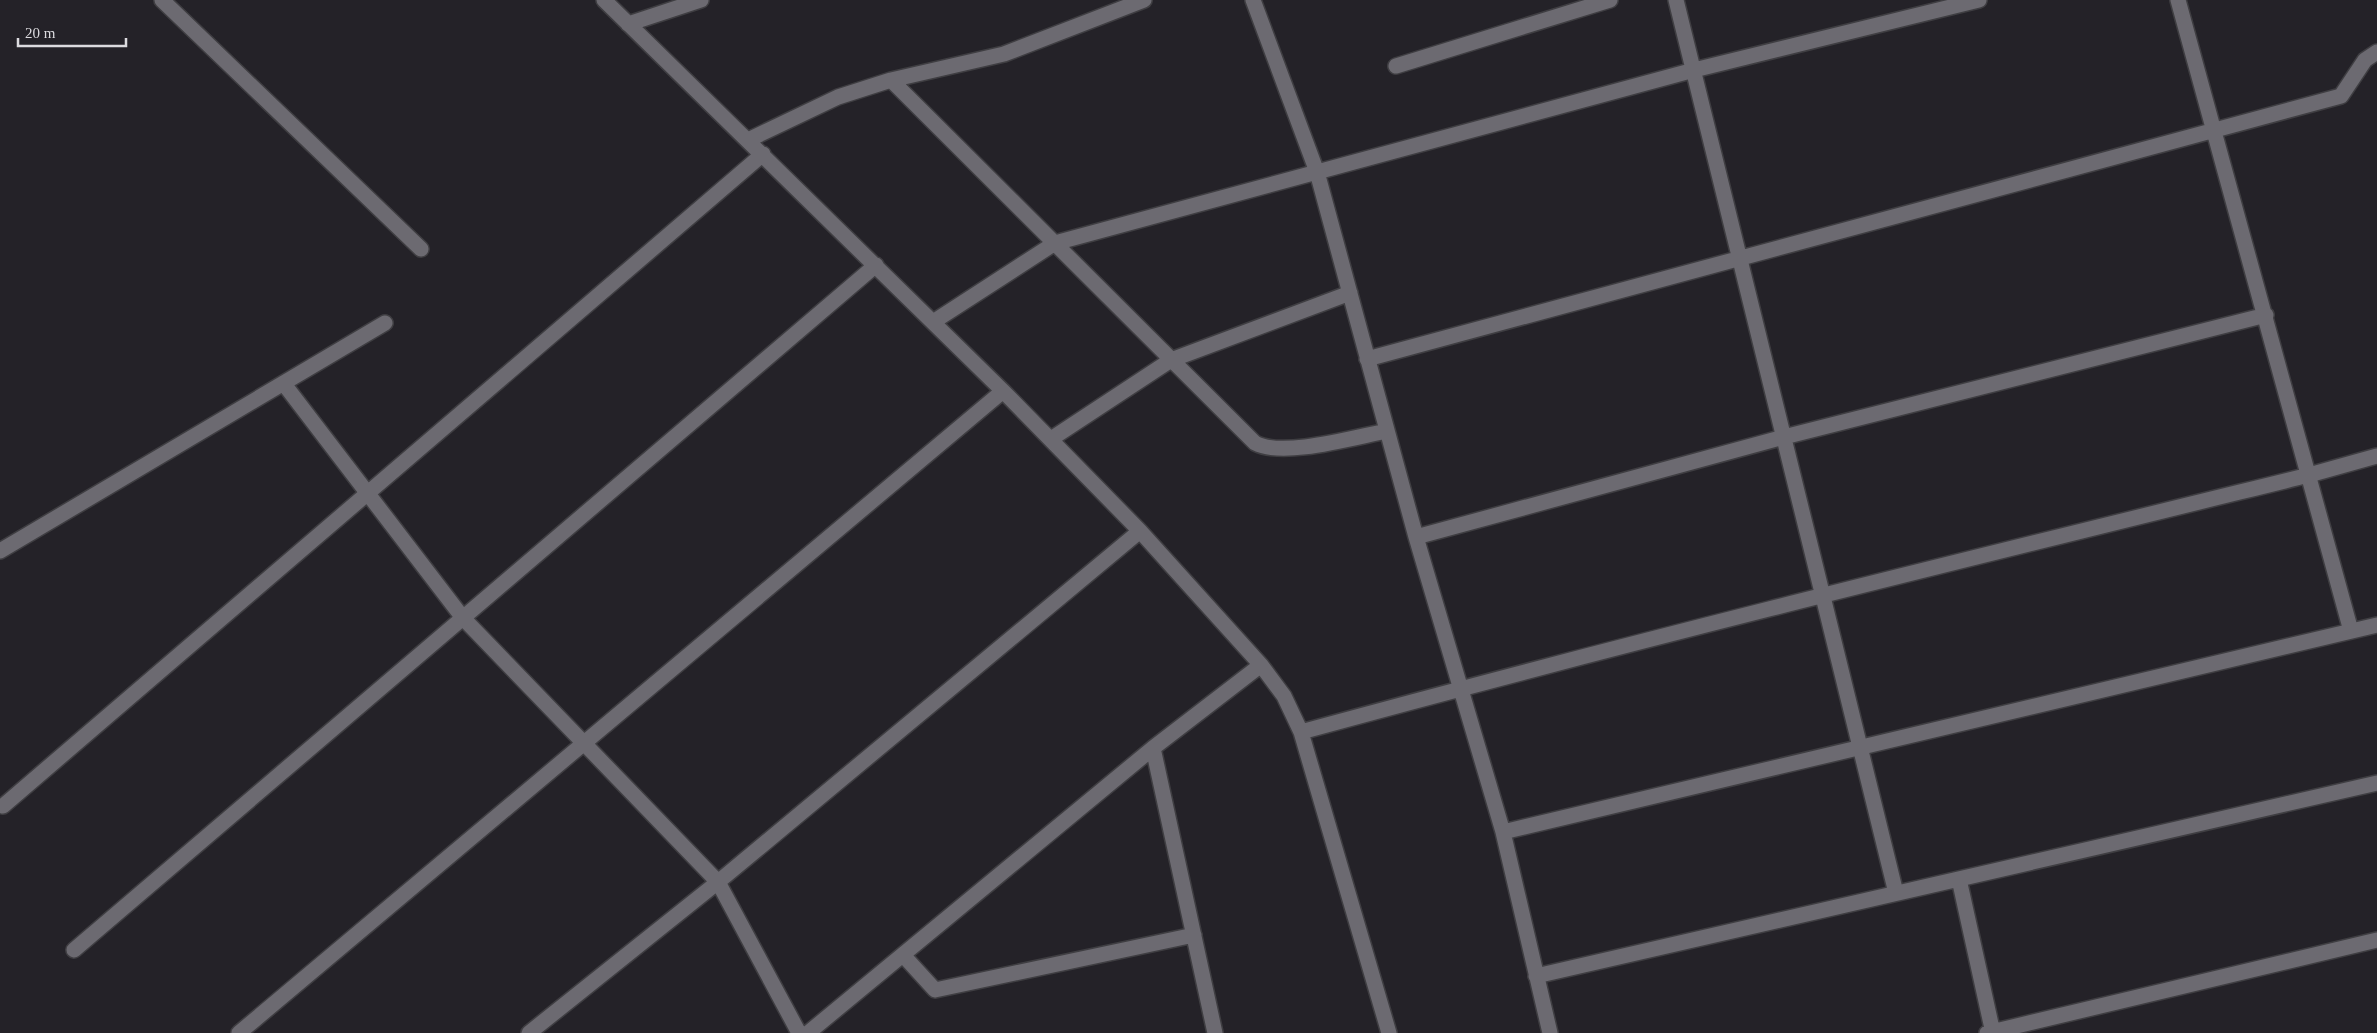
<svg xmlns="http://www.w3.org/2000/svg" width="2377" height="1033" font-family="Georgia,serif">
<rect width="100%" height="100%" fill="#242228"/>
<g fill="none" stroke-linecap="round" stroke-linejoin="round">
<defs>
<path id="minor" d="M162,0l259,249
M604,0l399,391 137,140 121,134 23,31 17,36 88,301
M1253,0l64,172 99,365 87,295 47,201
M1676,0l220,893
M2178,0l173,631
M628,24l73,-24
M1396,66l214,-66
M891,80l364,363c28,15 100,-6 132,-12
M748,140l90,-43 53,-17 113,-26 140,-54
M933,322l122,-79 639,-173 285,-70
M1367,359l974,-263 24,-36 12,-8
M284,384l179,234 255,264 81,151
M1051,439l120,-79 179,-67
M1416,537l368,-100 482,-122
M0,551l385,-228
M1301,732c335,-92 671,-174 1008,-257l68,-19
M1153,748l62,285
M3,806l760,-652
M1503,832l874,-207
M1959,879l34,154
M74,950l802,-685
M903,955l32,35 259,-55
M1536,976l841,-193
M239,1033l764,-642
M529,1033l189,-151 422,-351
M808,1033l345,-285 108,-83
M1987,1033l390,-93"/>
</defs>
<use href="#minor" stroke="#3f3e42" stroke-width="18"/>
<use href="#minor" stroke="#6c6a71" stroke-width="15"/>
</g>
<path d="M18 38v8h108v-8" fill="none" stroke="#dcdbdf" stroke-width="2.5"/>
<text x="25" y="38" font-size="15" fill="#dcdbdf" stroke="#242228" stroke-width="4" paint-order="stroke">20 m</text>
</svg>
